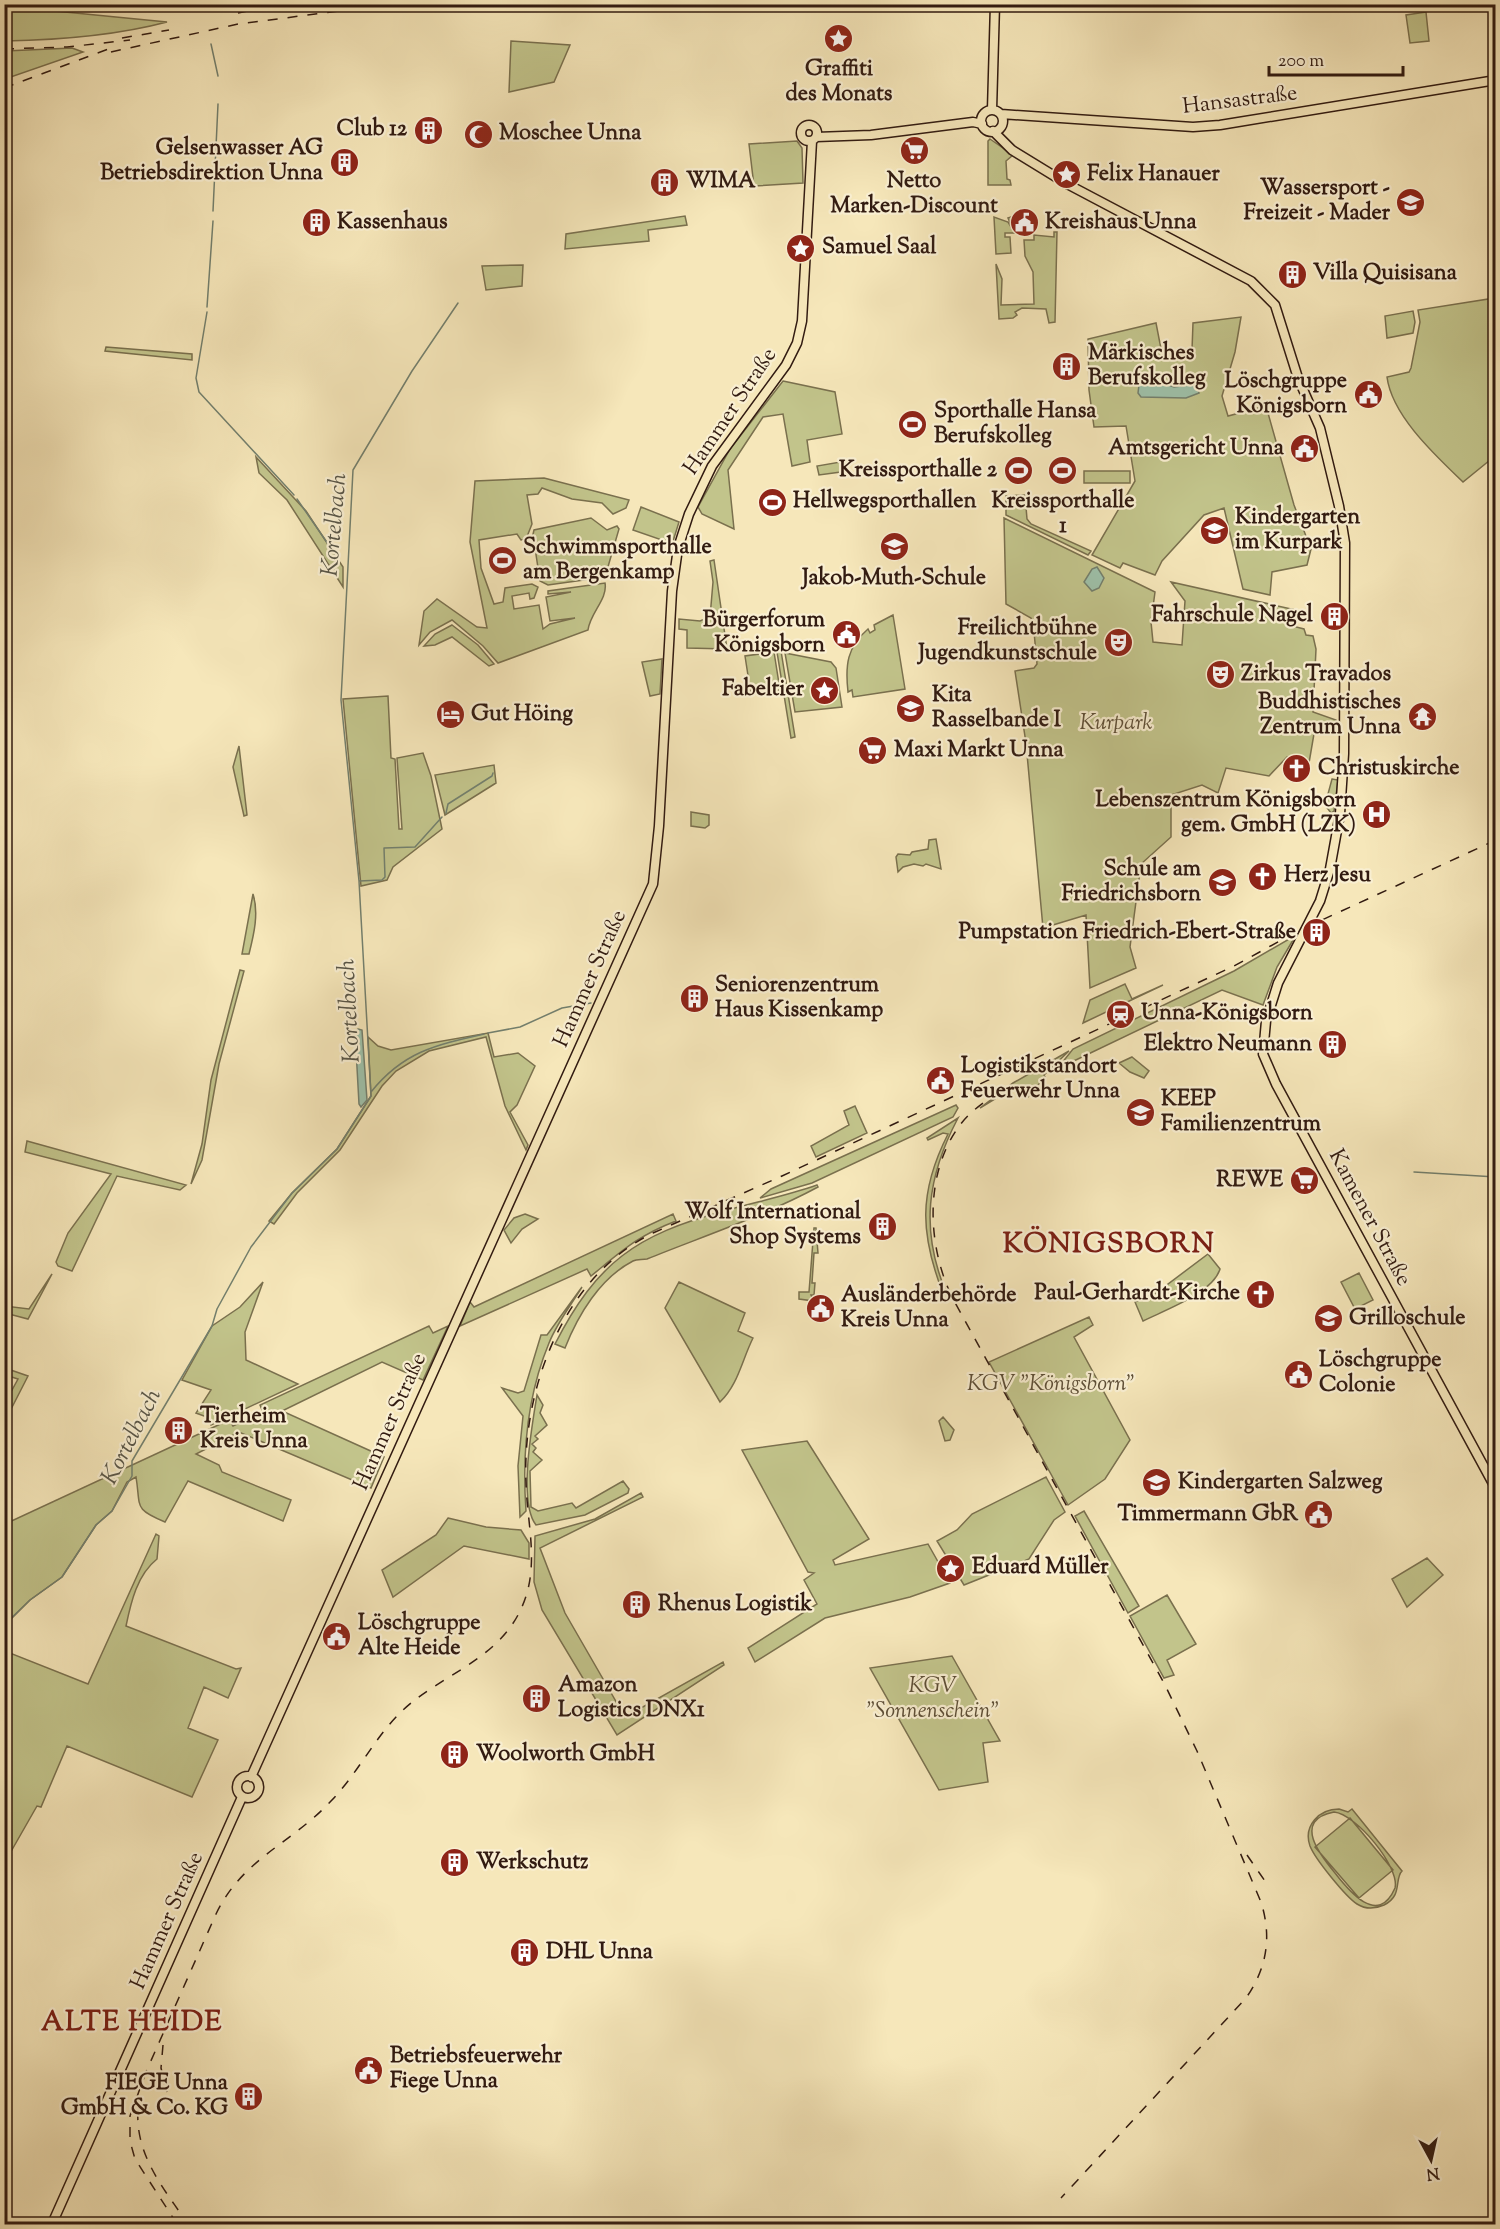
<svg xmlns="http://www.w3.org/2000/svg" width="1500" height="2229" font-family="'Sorts Mill Goudy',serif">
<rect width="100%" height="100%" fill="#f6e7ba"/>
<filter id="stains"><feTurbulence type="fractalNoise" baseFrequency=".00333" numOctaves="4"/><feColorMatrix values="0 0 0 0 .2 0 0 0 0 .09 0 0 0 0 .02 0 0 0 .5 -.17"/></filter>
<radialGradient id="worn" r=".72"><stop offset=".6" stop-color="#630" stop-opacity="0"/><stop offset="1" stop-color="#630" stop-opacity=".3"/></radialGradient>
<path fill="#c2c48b" stroke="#7a704e" stroke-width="1.5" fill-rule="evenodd" d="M4,5l20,3 143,14c-53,14 -108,18 -162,19z
M990,5v4l-69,2 -1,-5z
M1426,12l3,29 -19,2 -4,-28z
M511,41l59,4 -16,37 -45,10z
M72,48l11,4 -78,27v-28z
M990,139l23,16 -7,6 1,18 3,1 1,5h-23v-44z
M797,141l5,7 1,35 -49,3 -5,-42z
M685,216l2,9 -39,5 1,11 -84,8 1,-15z
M1014,216l1,17h-10v4h5l1,16 -15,1 -2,-37 14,5 5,8 -5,-12z
M1054,232h3l-2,90 -6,1 -3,-14 -24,-1 -7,4 2,3 -4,3 -14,1 -3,-55 6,15 -1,26 33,-1 -1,-32 -8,-16 -1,-16h10v-5l20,2z
M523,265l-1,21 -36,4 -4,-24z
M1495,298v158l-32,26c-27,-26 -71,-66 -76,-105l22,-5 2,-4 9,-46 -2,-12z
M1413,311l2,11 -2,11 -26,5 -2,-22z
M1241,317l-6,35 -13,44 6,20 38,-10 28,99 17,44 -4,16 -35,7 -2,23 -27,-6 -19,-81 -20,7 -42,46 -7,14 -32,-12 -3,5 -28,-13 43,-74 -9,-55 -32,1 -5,-37 -1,-51 68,-16 6,31 30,-4 1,-27z
M106,347l86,7v6l-87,-9z
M783,381l52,11 7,42 -35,6 3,22 -18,4 -9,-52 -20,3 -35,53 6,59 -32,-15 -4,-7 32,-58z
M256,457l50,54 37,56v20l-56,-87 -28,-27z
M846,461l2,10 -29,4 -2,-9z
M1084,471h46v12h-46z
M544,478l85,22 -3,8 -13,6 -11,-11 -30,-4 -30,-11 -4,6 -11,1 5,29 -6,15 -5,1 -4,-6 -38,6 2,28 13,36 9,-2 2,-14 27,-4 6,3 -4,11 -4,1 -1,-6 -17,3 2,13 25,-4 4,24 7,-5 25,-6 -25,3 -4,-24 25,-5 -23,2v-3l57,-8c3,16 -15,30 -17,47l-90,33 -15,-17 -31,-26 -22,12 -11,13 5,-34 13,-12 40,28 10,1 -17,-86 5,-61z
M1025,495l2,24 4,5 60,27 -3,4 -82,-40v-19z
M641,507l38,15 -9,29 -5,-10 -32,-11z
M591,518l16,12 10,-4 2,3 -14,48 -57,8 -8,-4 -5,-33 -4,-5 3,-13z
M1004,518l151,74 -4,30 2,20 29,3 3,-44 -14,-19 125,28v17l8,2 2,6 7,1 3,13 -3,63 23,8 2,10 -22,-8 -7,41 -22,-6 -18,19 -43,-8 -8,25 -16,-8 -31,10v42l-30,27 -11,83 6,21 -46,20 -4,-73 -43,13 -17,-185 -11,-72 19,-3 3,-4 -4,-43 -2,-3 -25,-14z
M714,560l13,89 -40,-1v-18l-8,-1v-10l21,2 10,-4 3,-35 -3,-21z
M893,615l12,74 -52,8 -1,-7 -4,2c-3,-27 -1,-45 20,-63l2,4 5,-3 -1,-5z
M452,625l26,20 16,19 -5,2 -37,-29 -17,8 -11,1 11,-12z
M781,651l14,86 -4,1 -14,-86z
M774,652l6,38 -29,5 -6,-39z
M785,653l46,9 5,6 6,39 -47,5z
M662,659l-2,35 -10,2 -8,-34z
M388,696l3,62 4,1 4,70h3l-5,-71 26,-5 8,23 11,53 -49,38 -6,13 -26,6 -18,-187z
M239,746l8,69 -3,1 -11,-49z
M494,765l2,18 -51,32 -10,-40z
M1332,779l6,1 -4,31 -3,2 -6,-8z
M691,812l18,3v10l-4,3 -14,-2z
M936,839l5,30 -15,-5 -3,2 -9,-2 -11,3 -5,5 -2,-15 2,-3 12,1 2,-3 16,-3 1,-9z
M253,894c6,19 1,40 -4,60h-7z
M1296,935l-19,32 -14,38 -41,-15 -165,79 16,-20 161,-78z
M240,970l4,1 -25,93 -17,96 -11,24 11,-40 9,-64z
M1125,984l7,15 31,-14 -80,38 7,-23z
M488,1033l6,24 24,-4 17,13 -18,39 -7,7 18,33 -2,5 -21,-44 -19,-69 -57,14 -33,20 -14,15 -42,64 -43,43 -23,31 -5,-3 23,-28 45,-44 34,-53 -3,-59 10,9 13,4z
M1069,1051l-25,24 1,2 -17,20 -12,-11 -36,22 33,-25z
M1132,1057l17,14 -5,7 -14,-6 -11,-9z
M956,1105l2,3 -5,9 -141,66 -52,15 11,-9z
M855,1106l12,27 -51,24 -5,-11 38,-21 -5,-14z
M958,1118c-31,59 -38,112 -12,174l-2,4c-24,-61 -26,-103 4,-162l-5,-1 -15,7 -1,-2z
M27,1141l159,44 -6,5 -63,-14 -45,95 -14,-5 -2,-4 12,-29 43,-59 -86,-22z
M817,1185l1,2c-54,29 -114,49 -171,72 -5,1 -10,0 -14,2 -33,17 -55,54 -68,87l-10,-4c42,-82 81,-109 169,-133 31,-9 62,-15 93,-26z
M525,1214l13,5 -16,10 -11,14 -7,-13 10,-12z
M673,1214l3,7c-39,15 -54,30 -85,55l-4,-7 -127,57 10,-24 4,5z
M814,1228h2l2,25h-4l-2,30h3l-1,12h-3l3,6 -15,-2v-7h10z
M1208,1254l12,15c-7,24 -55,41 -77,52l-8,-19 21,-9z
M1359,1273l14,27 -18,9 -14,-27z
M52,1274l-24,45 -23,-6v-7l24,3z
M263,1282l-18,50 1,28 52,24 -87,41 -4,-8 -11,-4 15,-23 -29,-10 30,-54 28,-19z
M679,1282l66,31 -7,18 15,7c-11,22 -15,47 -33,64l-55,-94z
M582,1287c-11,18 -25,36 -33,56 -22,53 -27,112 -23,168l-6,6 -2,-51 5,-50 -21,-28 16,5 6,-2 17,-56h6z
M1089,1317l4,8 -19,12 56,103 -25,39 -37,26 -79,-143z
M429,1326l4,7 15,-7 -25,54 -41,-18 -100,49 102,46 -13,31 -132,-56 -43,22 23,11 3,7 69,28 -8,21 -95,-40 -23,41c-32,-13 -24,-15 -29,-45l-9,5 -15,29 -16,14 -34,52 -32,23 -25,25v-101l224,-104 4,6 30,-14 -3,-7z
M5,1368l23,8 -23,45v-18l13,-24 -13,-4z
M537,1395l6,10 -3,8 7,12 -12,11 3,3 -6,5 4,4 -3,4 9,8 -12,11 1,36 7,4 34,-8 4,5 47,-27 6,8 -1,4 -43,22 -49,10c-18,-23 -4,-99 1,-130z
M943,1417l11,13 -4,10 -5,1 -6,-20z
M807,1441l62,98 -36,21 2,5 93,-21 22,39 -40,14 -85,21 -70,44 -7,-14 69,-44 -13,-24 10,-7 -6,-1 -66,-122z
M1046,1477l19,35 -11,8 -25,39 -65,26 -27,-44 20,-11 15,-16z
M641,1493l2,4 -103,51 25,65 60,104 98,-55 1,3 -107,70 -75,-125 -8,-28 1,-46 60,-17z
M1084,1511l55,95 -11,7 -53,-97z
M448,1518l38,9 35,3 8,13v16l-65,-13 -71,51 -11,-27 54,-35z
M156,1534l3,2 -2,23c-20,16 -26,43 -31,67l110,43 5,-1 -13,30 -24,-11 -16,41 30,12 -26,57 -125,-51 -26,61 -4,-1 -32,56v-211l83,33z
M1427,1558l16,17 -36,32 -15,-28z
M1167,1595l29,49 -29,16 7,15 -10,3 -34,-62z
M952,1656l48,85 -17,2 5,39 -49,8 -69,-122z
M1339,1809l9,3 4,-3 50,62c-8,8 1,25 -18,34 -9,4 -19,4 -27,-1 -11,-7 -42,-45 -47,-58 -7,-20 9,-37 29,-37zM1334,1812c22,2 66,55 61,76 -17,39 -46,3 -60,-15 -15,-18 -43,-53 -1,-61z
M1350,1818l43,52 -34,28 -44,-51z"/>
<path fill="#9ec1aa" stroke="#737f6d" stroke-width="1.5" d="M1157,381l17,6 22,-3 3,9 -13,5 -45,-1 -3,-4 1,-8 5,-3z
M1097,567l7,11 -5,10 -7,3 -8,-9 8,-13z
M358,1029l4,1 5,70 -6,7 -2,-3 -4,-73z"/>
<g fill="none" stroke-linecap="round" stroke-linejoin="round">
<path stroke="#737f6d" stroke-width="1.5" d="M211,44l7,32
M213,211l5,-107
M207,307l6,-86
M207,312l-11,66 3,14 95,103
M297,499l38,55
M446,813l2,-9 44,-28 1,-3
M359,881l23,-1 3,-3 -1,-29 31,-1 27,-30
M488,1033l32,-6 42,-19 29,-5
M371,1092c32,-40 64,-47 113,-58
M1414,1172l82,5
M4,1516l6,1
M4,1625l26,-25 32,-23 34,-52 16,-14 20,-35v-15l80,-135 5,-17 34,-62 41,-54 45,-44 34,-53 -12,-215 -18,-181 12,-230 59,-99 46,-68"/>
<defs>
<path id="major" d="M992,110l3,-106
M981 121a11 11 0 1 1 22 0a11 11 0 1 1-22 0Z
M1001,114l192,13 27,-2 276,-45
M801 133a8 8 0 1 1 16 0a8 8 0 1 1-16 0Z
M993,131l19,19 57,35 182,96 24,24 23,73 22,50 19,78 6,37 -1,211 -4,60 -10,55 -10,32 -42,82 -12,38 -3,33 13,30 220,405
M816,137l55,-2 102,-13 9,2
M237 1787a11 11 0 1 1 22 0a11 11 0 1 1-22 0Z
M251,1777l402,-893 6,-58 13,-235 6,-43 11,-34 23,-48 74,-101 11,-22 5,-22 10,-180
M52,2224l190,-427"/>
</defs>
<use href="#major" stroke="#321b11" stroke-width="11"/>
<use href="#major" stroke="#f6e7ba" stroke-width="8"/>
<path stroke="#321b11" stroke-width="1.5" stroke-dasharray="10 10" stroke-linecap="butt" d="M238,13l45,-9
M122,38l47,-8
M4,49l63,-2 63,-7
M111,52l127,-28 109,-14 77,-4 437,-2
M4,88l107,-40
M999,1091c-14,11 -29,20 -39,34 -36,48 -33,120 -8,172l213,388 32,66 64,151c11,35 6,66 -15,96l-185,200
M1247,1855l20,29
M163,2045l-2,23 6,24
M138,2110c-3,45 26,79 50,114
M177,2224l-42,-65 -5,-18v-25l16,-44 70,-158c27,-56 75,-70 115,-113 30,-31 46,-70 80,-98 37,-30 87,-46 109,-92 21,-42 7,-85 6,-129 -4,-94 38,-206 127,-249l129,-57 452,-210 64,-35 198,-91"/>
</g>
<defs>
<symbol id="sight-disc" viewBox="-11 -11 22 22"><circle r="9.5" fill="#8f2418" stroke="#f9efd2"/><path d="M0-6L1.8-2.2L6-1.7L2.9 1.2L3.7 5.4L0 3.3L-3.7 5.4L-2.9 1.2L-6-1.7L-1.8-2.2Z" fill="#fff"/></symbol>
<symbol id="building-disc" viewBox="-11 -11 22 22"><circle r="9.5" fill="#8f2418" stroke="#f9efd2"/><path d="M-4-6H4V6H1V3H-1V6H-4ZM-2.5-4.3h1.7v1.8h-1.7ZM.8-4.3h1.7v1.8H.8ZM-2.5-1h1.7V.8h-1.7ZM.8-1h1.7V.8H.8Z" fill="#fff"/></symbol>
<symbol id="mosque-disc" viewBox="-11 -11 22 22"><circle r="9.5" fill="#8f2418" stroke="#f9efd2"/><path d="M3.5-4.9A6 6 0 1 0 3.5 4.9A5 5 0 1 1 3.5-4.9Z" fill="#fff"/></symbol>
<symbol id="supermarket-disc" viewBox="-11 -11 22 22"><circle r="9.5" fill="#8f2418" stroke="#f9efd2"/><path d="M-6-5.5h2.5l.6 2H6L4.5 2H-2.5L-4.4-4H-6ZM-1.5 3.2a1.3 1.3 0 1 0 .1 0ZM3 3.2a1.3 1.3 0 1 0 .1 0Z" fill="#fff"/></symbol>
<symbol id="school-disc" viewBox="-11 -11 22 22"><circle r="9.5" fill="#8f2418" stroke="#f9efd2"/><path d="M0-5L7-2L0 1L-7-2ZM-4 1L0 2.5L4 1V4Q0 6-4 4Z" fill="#fff"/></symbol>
<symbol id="civic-disc" viewBox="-11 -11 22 22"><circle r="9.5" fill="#8f2418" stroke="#f9efd2"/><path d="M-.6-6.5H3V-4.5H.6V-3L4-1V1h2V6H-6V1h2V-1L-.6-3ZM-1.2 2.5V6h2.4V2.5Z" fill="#fff"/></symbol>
<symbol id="stadium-disc" viewBox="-11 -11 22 22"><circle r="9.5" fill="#8f2418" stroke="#f9efd2"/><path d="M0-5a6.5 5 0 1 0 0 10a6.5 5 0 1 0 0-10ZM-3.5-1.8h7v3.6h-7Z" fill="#fff"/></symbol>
<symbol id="theatre-disc" viewBox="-11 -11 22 22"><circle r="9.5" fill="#8f2418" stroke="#f9efd2"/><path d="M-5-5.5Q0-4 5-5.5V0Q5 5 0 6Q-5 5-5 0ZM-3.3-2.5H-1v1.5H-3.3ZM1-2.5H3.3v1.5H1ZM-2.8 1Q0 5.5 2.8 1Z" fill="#fff"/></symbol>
<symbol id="hotel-disc" viewBox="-11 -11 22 22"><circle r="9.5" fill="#8f2418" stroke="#f9efd2"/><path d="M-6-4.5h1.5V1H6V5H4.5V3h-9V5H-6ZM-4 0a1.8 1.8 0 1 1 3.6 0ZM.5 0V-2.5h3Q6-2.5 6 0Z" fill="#fff"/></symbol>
<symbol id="temple-disc" viewBox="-11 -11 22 22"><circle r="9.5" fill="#8f2418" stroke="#f9efd2"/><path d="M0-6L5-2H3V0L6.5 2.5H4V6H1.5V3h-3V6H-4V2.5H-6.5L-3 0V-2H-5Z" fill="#fff"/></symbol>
<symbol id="church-disc" viewBox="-11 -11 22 22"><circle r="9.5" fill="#8f2418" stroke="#f9efd2"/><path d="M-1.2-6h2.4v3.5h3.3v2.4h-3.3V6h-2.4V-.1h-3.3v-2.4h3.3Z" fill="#fff"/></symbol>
<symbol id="hospital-disc" viewBox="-11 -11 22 22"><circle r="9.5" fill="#8f2418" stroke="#f9efd2"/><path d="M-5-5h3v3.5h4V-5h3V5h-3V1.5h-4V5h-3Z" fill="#fff"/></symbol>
<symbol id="station-disc" viewBox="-11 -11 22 22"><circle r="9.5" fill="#8f2418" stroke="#f9efd2"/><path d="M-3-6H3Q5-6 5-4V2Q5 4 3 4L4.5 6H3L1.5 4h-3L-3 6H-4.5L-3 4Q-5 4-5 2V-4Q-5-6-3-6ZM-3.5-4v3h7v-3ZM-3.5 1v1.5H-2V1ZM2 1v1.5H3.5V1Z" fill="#fff"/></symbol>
</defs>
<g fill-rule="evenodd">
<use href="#sight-disc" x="822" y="22" width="33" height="33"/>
<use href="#building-disc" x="412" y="114" width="33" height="33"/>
<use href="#mosque-disc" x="462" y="118" width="33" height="33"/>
<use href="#supermarket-disc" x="898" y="134" width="33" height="33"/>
<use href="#building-disc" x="328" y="146" width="33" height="33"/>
<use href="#sight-disc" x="1050" y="158" width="33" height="33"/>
<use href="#building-disc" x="648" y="166" width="33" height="33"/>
<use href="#school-disc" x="1394" y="186" width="33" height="33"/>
<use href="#building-disc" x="300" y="206" width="33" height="33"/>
<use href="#civic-disc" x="1008" y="206" width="33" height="33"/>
<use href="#sight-disc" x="784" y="232" width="33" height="33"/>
<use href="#building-disc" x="1276" y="258" width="33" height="33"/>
<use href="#building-disc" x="1050" y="350" width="33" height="33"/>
<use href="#civic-disc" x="1352" y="378" width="33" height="33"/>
<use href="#stadium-disc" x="896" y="408" width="33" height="33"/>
<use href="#civic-disc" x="1288" y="432" width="33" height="33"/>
<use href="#stadium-disc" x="1046" y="454" width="33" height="33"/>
<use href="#stadium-disc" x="1002" y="454" width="33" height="33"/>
<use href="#stadium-disc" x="756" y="486" width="33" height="33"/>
<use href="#school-disc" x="1198" y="514" width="33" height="33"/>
<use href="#school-disc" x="878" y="530" width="33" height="33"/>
<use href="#stadium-disc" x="486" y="544" width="33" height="33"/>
<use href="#building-disc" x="1318" y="600" width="33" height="33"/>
<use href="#civic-disc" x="830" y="618" width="33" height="33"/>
<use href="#theatre-disc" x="1102" y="626" width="33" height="33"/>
<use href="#theatre-disc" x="1204" y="658" width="33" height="33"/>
<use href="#sight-disc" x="808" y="674" width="33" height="33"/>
<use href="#school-disc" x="894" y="692" width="33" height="33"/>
<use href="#hotel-disc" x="434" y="698" width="33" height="33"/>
<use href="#temple-disc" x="1406" y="700" width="33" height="33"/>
<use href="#supermarket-disc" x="856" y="734" width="33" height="33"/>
<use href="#church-disc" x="1280" y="752" width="33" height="33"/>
<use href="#hospital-disc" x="1360" y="798" width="33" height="33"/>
<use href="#church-disc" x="1246" y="860" width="33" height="33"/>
<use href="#school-disc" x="1206" y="866" width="33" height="33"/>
<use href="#building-disc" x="1300" y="916" width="33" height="33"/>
<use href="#building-disc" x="678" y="982" width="33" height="33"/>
<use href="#station-disc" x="1104" y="998" width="33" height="33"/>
<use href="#building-disc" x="1316" y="1028" width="33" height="33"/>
<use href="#civic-disc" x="924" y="1064" width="33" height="33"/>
<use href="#school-disc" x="1124" y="1096" width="33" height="33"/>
<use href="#supermarket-disc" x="1288" y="1164" width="33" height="33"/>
<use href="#building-disc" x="866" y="1210" width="33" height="33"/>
<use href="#church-disc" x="1244" y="1278" width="33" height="33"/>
<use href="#civic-disc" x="804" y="1292" width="33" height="33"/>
<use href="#school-disc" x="1312" y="1302" width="33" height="33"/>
<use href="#civic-disc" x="1282" y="1358" width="33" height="33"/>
<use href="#building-disc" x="162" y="1414" width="33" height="33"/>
<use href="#school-disc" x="1140" y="1466" width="33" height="33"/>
<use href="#civic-disc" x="1302" y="1498" width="33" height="33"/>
<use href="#sight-disc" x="934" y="1552" width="33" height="33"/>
<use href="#building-disc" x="620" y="1588" width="33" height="33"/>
<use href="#civic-disc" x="320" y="1620" width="33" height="33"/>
<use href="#building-disc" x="520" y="1682" width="33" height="33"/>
<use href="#building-disc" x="438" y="1738" width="33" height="33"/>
<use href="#building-disc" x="438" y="1846" width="33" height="33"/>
<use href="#building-disc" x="508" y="1936" width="33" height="33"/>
<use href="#civic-disc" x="352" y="2054" width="33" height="33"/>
<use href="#building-disc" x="232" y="2080" width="33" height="33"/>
</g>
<g text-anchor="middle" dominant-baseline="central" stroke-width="4.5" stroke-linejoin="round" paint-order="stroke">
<g font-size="22" font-weight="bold" fill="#321b11" stroke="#f9efd2" text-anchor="start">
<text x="839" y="70" text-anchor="middle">Graffiti<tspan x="839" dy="25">des Monats</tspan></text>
<text x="407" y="130" text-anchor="end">Club 12</text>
<text x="499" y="134">Moschee Unna</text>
<text x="323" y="149" text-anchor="end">Gelsenwasser AG<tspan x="323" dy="25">Betriebsdirektion Unna</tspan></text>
<text x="1087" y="175">Felix Hanauer</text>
<text x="686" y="182">WIMA</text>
<text x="914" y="182" text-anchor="middle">Netto<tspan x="914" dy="25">Marken-Discount</tspan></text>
<text x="1390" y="189" text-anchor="end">Wassersport -<tspan x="1390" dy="25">Freizeit - Mader</tspan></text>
<text x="337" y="223">Kassenhaus</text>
<text x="1045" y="223">Kreishaus Unna</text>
<text x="822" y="248">Samuel Saal</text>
<text x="1313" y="274">Villa Quisisana</text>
<text x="1088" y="354">Märkisches<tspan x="1088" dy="25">Berufskolleg</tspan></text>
<text x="1347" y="382" text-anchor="end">Löschgruppe<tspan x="1347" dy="25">Königsborn</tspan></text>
<text x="934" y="412">Sporthalle Hansa<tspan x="934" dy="25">Berufskolleg</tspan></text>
<text x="1284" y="449" text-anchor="end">Amtsgericht Unna</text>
<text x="997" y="471" text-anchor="end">Kreissporthalle 2</text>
<text x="793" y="502">Hellwegsporthallen</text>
<text x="1063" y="502" text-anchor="middle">Kreissporthalle<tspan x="1063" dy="25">1</tspan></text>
<text x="1235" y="518">Kindergarten<tspan x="1235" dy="25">im Kurpark</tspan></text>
<text x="523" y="548">Schwimmsporthalle<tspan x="523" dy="25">am Bergenkamp</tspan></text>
<text x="894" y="579" text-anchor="middle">Jakob-Muth-Schule</text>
<text x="1313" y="616" text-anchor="end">Fahrschule Nagel</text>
<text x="825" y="621" text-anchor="end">Bürgerforum<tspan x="825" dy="25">Königsborn</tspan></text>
<text x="1097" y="629" text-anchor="end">Freilichtbühne<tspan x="1097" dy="25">Jugendkunstschule</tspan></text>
<text x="1241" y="675">Zirkus Travados</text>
<text x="804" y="690" text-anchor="end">Fabeltier</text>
<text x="932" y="696">Kita<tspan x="932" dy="25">Rasselbande I</tspan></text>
<text x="1401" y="703" text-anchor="end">Buddhistisches<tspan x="1401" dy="25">Zentrum Unna</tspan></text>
<text x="471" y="715">Gut Höing</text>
<text x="894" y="751">Maxi Markt Unna</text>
<text x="1318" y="769">Christuskirche</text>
<text x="1356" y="801" text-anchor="end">Lebenszentrum Königsborn<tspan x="1356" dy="25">gem. GmbH (LZK)</tspan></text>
<text x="1201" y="870" text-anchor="end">Schule am<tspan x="1201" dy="25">Friedrichsborn</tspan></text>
<text x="1284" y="876">Herz Jesu</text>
<text x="1296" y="933" text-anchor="end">Pumpstation Friedrich-Ebert-Straße</text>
<text x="715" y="986">Seniorenzentrum<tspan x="715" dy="25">Haus Kissenkamp</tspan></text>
<text x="1141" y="1014">Unna-Königsborn</text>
<text x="1312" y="1045" text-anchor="end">Elektro Neumann</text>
<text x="961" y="1067">Logistikstandort<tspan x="961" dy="25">Feuerwehr Unna</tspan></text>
<text x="1161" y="1100">KEEP<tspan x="1161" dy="25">Familienzentrum</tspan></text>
<text x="1283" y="1181" text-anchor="end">REWE</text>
<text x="861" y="1213" text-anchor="end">Wolf International<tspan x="861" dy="25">Shop Systems</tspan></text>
<text x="1240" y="1294" text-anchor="end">Paul-Gerhardt-Kirche</text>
<text x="841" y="1296">Ausländerbehörde<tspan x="841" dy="25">Kreis Unna</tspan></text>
<text x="1349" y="1319">Grilloschule</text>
<text x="1319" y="1361">Löschgruppe<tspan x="1319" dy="25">Colonie</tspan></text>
<text x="200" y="1417">Tierheim<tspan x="200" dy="25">Kreis Unna</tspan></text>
<text x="1178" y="1483">Kindergarten Salzweg</text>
<text x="1298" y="1515" text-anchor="end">Timmermann GbR</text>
<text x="972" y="1568">Eduard Müller</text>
<text x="658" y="1605">Rhenus Logistik</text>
<text x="358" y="1624">Löschgruppe<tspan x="358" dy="25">Alte Heide</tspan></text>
<text x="558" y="1686">Amazon<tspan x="558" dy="25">Logistics DNX1</tspan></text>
<text x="476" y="1755">Woolworth GmbH</text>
<text x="476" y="1863">Werkschutz</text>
<text x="546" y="1953">DHL Unna</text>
<text x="390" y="2057">Betriebsfeuerwehr<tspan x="390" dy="25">Fiege Unna</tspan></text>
<text x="228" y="2084" text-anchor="end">FIEGE Unna<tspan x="228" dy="25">GmbH &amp; Co. KG</tspan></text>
</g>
<g font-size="22" fill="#321b11" stroke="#f9efd2">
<text transform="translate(1240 101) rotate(-7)">Hansastraße</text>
<text transform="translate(731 412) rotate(-56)">Hammer Straße</text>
<text transform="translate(591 979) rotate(-66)">Hammer Straße</text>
<text transform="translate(1369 1218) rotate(62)">Kamener Straße</text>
<text transform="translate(391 1422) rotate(-66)">Hammer Straße</text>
<text transform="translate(168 1921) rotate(-66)">Hammer Straße</text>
</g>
<g font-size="22" font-style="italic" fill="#5d4e36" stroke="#f9efd2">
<text x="1116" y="724">Kurpark</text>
<text x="1051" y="1385">KGV "Königsborn"</text>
<text x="933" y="1687">KGV<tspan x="933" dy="25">"Sonnenschein"</tspan></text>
</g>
<g font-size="24" font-style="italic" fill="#585547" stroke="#f9efd2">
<text transform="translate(335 525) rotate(-85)">Kortelbach</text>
<text transform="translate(350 1011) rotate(-93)">Kortelbach</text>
<text transform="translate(132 1437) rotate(-63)">Kortelbach</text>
</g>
<g font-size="28" font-weight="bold" letter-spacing="1.5" fill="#7a1f14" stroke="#f9efd2">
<text x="1109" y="1245">KÖNIGSBORN</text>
<text x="132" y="2023">ALTE HEIDE</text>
</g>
</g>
<rect width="1500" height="2229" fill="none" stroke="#f6e7ba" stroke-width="24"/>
<rect x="6" y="6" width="1488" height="2217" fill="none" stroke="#321b11" stroke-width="3"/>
<rect x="12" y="12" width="1476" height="2205" fill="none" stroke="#321b11" stroke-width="1.5"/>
<g transform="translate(1431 2160) rotate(172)" stroke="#f9efd2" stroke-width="4.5" paint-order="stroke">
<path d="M0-4.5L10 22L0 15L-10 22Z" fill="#321b11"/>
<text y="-9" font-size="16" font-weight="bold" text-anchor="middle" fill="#321b11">N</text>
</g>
<path d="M1269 66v9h134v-9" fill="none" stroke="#321b11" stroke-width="3"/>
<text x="1278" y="66" font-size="18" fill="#321b11" stroke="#f9efd2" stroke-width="4.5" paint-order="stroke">200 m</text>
<rect width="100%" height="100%" filter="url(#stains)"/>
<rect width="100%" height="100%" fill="url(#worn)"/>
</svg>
